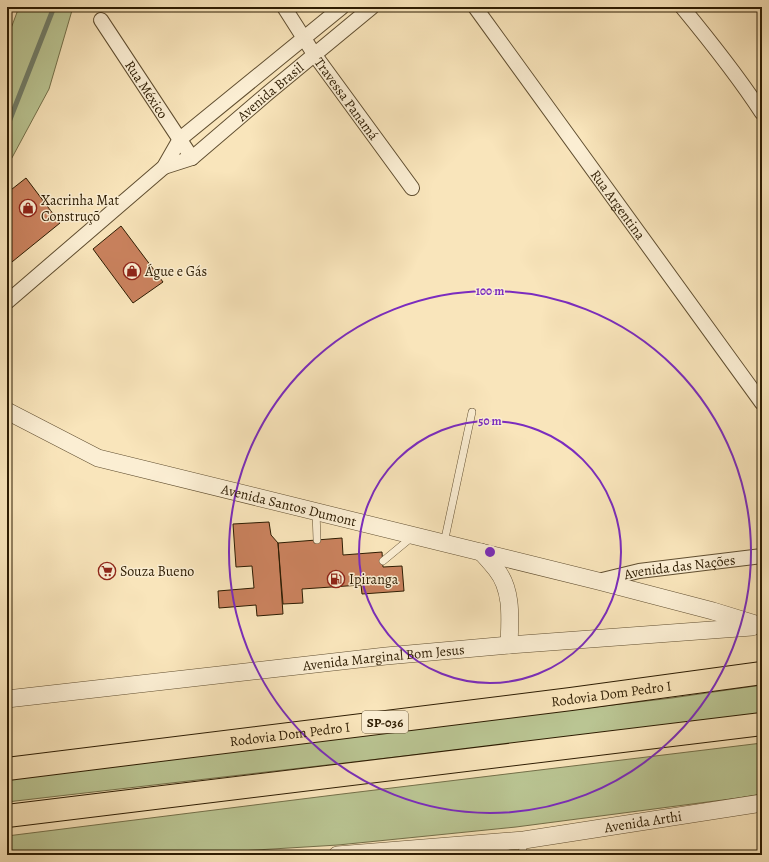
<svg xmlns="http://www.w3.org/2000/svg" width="769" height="862" font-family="Alegreya,serif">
<rect width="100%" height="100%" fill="#f9e5bb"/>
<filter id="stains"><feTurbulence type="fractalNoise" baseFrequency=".005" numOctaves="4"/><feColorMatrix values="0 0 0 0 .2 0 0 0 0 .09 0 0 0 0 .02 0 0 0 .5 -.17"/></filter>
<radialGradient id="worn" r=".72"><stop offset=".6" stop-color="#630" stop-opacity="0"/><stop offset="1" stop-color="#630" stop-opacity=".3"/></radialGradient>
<path fill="#bac593" stroke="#74704a" d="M19,7h54l-24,82 -42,78v-128z
M762,685v28l-245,30 -510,59v-26l665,-78z
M762,743v51l-24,4 -222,29 -178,18 -164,10h-167v-19l327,-41z"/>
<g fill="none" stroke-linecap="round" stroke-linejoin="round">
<path stroke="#717e6a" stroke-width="5" d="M7,127l47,-120"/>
</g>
<path fill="#ca825e" stroke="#2d1c02" d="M26,178l34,45 -53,43v-73z
M121,226l42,56 -30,21 -40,-54z
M269,522l2,13 7,8 5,71 -26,2 -1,-11 -37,3 -1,-17 36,-3 -2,-22 -16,1 -3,-43z
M342,538l1,17 39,-3 1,15 19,-1 2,25 -42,3 -1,-9 -59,4 1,14 -20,1 -5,-61z"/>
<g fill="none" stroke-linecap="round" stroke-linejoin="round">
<defs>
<path id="service" d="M316,511l1,29
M444,543l28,-131
M383,561l29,-24
M522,855l2,-15"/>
<g id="minor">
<path id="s1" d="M284,7l30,47 98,134"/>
<path id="s2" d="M475,7l287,396"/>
<path d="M682,7c28,34 56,69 80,106"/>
<path id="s3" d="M101,20l91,138"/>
<path id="s4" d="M164,167l28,-9 76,-65 104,-86"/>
<path d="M7,302l157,-135 16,-28 162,-132"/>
<path id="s5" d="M598,581l41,-10 123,-15"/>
</g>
<g id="tertiary">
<path id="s6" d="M7,411l91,47 500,123 115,30 49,15"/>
<path d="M481,552c5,5 10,11 15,17 17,21 14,50 13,76"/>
<path id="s7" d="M7,699l379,-43 123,-11 243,-18"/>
<path id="s8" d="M337,855l187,-15 238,-37"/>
</g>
<g id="motorway">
<path id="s9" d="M7,769l564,-70 191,-26"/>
<path d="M7,816l755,-92"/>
</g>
</defs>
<use href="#service" stroke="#604e30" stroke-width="8"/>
<use href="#minor" stroke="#604e30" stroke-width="16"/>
<use href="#tertiary" stroke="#604e30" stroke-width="18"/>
<use href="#motorway" stroke="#2d1c02" stroke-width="24"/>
<use href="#service" stroke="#fbeed3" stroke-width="7"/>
<use href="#minor" stroke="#fbeed3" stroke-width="14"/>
<use href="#tertiary" stroke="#fbeed3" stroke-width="17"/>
<use href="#motorway" stroke="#f9e5bb" stroke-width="22"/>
</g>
<g fill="none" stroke="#7b2cbf" stroke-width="2">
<circle cx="490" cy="552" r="131"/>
<circle cx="490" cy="552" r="261"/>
</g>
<defs>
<symbol id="shop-ring" viewBox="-11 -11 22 22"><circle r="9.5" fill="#fbeed3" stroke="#8f2418" stroke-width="1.5"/><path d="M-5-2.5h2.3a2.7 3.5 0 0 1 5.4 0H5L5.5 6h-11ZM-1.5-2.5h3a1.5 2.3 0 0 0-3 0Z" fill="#8f2418"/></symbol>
<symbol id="supermarket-ring" viewBox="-11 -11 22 22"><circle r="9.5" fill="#fbeed3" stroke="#8f2418" stroke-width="1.5"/><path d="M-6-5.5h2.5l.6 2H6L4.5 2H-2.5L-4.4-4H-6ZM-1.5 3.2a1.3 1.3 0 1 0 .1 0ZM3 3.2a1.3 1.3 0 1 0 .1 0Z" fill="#8f2418"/></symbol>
<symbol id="fuel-ring" viewBox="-11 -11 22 22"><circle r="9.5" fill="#fbeed3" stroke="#8f2418" stroke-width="1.5"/><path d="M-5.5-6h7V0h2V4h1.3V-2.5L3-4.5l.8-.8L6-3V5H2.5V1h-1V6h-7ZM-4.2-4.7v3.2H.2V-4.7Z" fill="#8f2418"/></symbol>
</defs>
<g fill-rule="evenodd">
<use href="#shop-ring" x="18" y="198" width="20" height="20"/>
<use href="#shop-ring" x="122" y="261" width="20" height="20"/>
<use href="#supermarket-ring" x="97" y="561" width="20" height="20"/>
<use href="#fuel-ring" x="326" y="569" width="20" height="20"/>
</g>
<g text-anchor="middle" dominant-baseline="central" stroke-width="3" stroke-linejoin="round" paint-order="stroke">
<rect fill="#fbeed3" stroke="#6b5b41" stroke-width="1" x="362" y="711" width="46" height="22" rx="3"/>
<g font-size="13" font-weight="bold" fill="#2d1c02">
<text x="385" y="722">SP-036</text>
</g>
<g font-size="14" fill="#2d1c02" stroke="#fbeed3">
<text stroke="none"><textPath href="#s3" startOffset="83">Rua México</textPath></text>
<text stroke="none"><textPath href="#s4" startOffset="132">Avenida Brasil</textPath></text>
<text stroke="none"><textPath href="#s1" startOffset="111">Travessa Panamá</textPath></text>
<text stroke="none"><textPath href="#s2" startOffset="244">Rua Argentina</textPath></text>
<text stroke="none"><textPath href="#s6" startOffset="299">Avenida Santos Dumont</textPath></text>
<text stroke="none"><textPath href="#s5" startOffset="83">Avenida das Nações</textPath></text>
<text stroke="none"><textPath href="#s7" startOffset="379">Avenida Marginal Bom Jesus</textPath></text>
<text stroke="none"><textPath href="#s9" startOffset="609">Rodovia Dom Pedro I</textPath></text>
<text stroke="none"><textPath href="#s9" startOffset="285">Rodovia Dom Pedro I</textPath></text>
<text stroke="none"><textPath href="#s8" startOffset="308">Avenida Arthi</textPath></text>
</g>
<g font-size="14" fill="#2d1c02" stroke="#fbeed3" text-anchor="start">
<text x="41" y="200">Xacrinha Mat<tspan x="41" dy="16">Construçõ</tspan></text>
<text x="145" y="271">Águe e Gás</text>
<text x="120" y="571">Souza Bueno</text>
<text x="349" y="579">Ipiranga</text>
</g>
</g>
<circle cx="490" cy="552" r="6" fill="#7b2cbf" stroke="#fbeed3" stroke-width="2"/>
<g font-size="12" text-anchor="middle" font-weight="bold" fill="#7b2cbf" stroke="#fbeed3" stroke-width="3" stroke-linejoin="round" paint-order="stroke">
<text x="490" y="295">100 m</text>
<text x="490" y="425">50 m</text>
</g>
<rect width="769" height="862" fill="none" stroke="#f9e5bb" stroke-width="24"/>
<rect x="8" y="8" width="753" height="846" fill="none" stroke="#2d1c02" stroke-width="2"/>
<rect x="12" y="12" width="745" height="838" fill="none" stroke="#2d1c02"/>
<rect width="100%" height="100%" filter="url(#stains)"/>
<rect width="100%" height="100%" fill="url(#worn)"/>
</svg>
